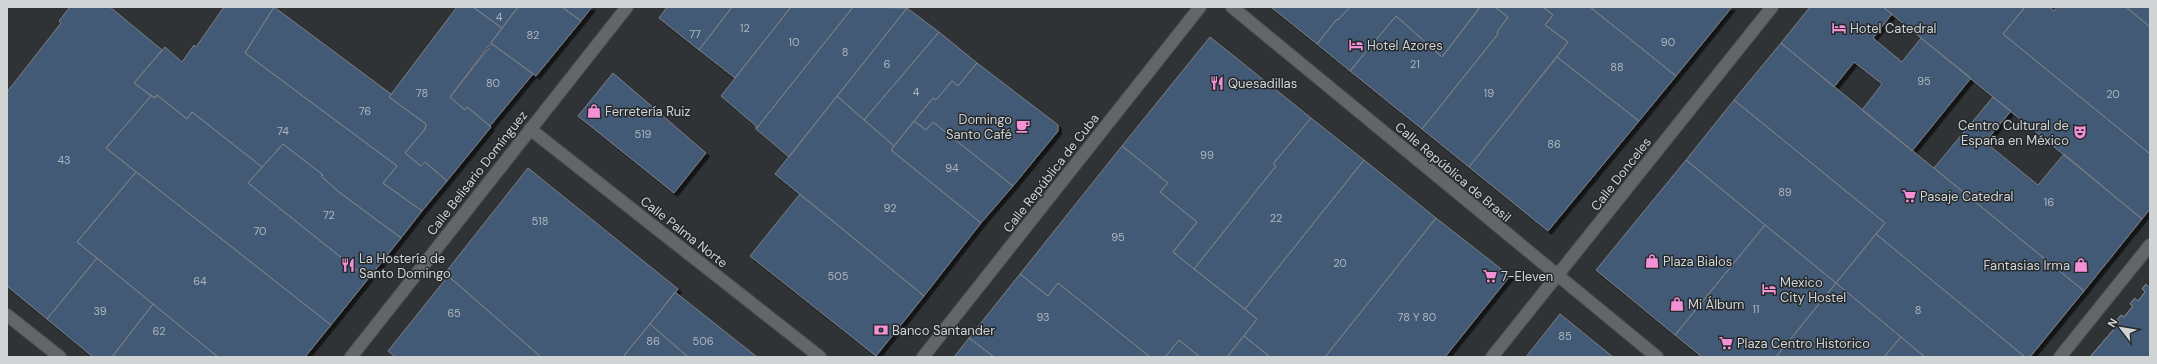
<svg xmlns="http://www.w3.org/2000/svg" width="2157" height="364" font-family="'DM Sans',sans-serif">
<defs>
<filter id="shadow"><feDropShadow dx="3.5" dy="3.5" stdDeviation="0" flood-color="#0009"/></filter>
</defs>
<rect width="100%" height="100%" fill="#2f3336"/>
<path fill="#435a76" stroke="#7c7f84" filter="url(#shadow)" d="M70,7h40l52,43 -28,33 17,13 -45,52 30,24 -59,70 20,16 -50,61 -40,-33v-194l54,-69 -2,-2z
M224,7h50l-29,46 152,113 -14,17 39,28 -21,27 -62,-46 -18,-16 2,-1 -40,-31 -21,23 -70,-55 -5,7 -30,-24 -2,3 -21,-15 31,-36 17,15 12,-17 2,2z
M274,7l117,87 -2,3 37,27 -1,5 -20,24 16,13 4,-4 22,19 -25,30 -39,-28 14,-17 -152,-113z
M457,7h16l29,21 -52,69 15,13 2,-3 24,20 -44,54 -22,-19 -4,4 -16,-13 20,-24 1,-5 -37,-27z
M473,7h45l-16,21z
M518,7h44l19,14 -45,55 -45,-33z
M562,7h30l-11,14z
M667,7h65l-33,43 -40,-32z
M732,7h59l-56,71 -36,-28z
M791,7h62l-97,122v-3l-35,-30z
M853,7l54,1 -118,149 -33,-28z
M1271,7h79l-12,13 -1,-1 -20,25z
M1350,7h126l3,2 -37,48 -46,-41 -46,55 -33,-27 20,-25 1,1z
M1480,7h15l13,10 -11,15 1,2 -76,95 -72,-58 46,-55 46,41z
M1495,7h48l10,8 -8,10 23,17 -99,125 -47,-38 76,-95 -1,-2 11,-15z
M1543,7h47l86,69 -37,45 -82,-64 11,-15 -23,-17 8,-10z
M1590,7h142l-56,69z
M1810,7h73l9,7 -19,24 29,24 19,-24 50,40 -59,73 -50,-41 20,-26 -28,-22 -20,25 -53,-44z
M1883,7h142l-22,27 147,120v55l-8,10z
M2025,7h24l5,4 3,-4h69l24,20v127l-147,-120z
M2126,7h24v20z
M907,8l32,24 -75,88 -27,-24z
M939,32l38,31 -19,23 -6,-5 -16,19 -3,-2 -39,48 -30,-26z
M1210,37l101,81 -38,46 3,2 -82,103 -21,-17 24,-30 -37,-30 8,-9 -46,-37z
M1781,43l303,248 -54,66h-5l-149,-123 9,-11 -151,-123z
M492,44l41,30 -43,52 -23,-19 -2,3 -15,-13z
M1557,57l82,64 -91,110 -79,-64z
M977,63l81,62v6l-45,55 -80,-64 -7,8 -12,-9 19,-23 3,2 16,-19 6,5z
M613,73l93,80 -32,40 -96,-77z
M157,95l30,24 5,-7 70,55 -14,16 120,96 -37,46 -225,-177 45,-52 4,2z
M837,96l57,50 -3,4 90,73 -57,73 -149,-122z
M1993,97l18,14 -26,31 53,43 26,-31 78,65 -58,72 -150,-123z
M1734,100l151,123 -49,60 -150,-123z
M1311,118l53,42 -119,149 -51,-40 82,-103 -3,-2z
M914,121l12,9 7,-8 80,64 -32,37 -90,-73z
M283,144l40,31 -2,1 18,16 62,46 -33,41 -120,-96z
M1122,146l46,37 -8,9 37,30 -24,30 84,67 -30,38h-27l-21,-17 -14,17h-15l-92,-74 -10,13 -28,-22z
M1364,160l72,58 -111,139h-55l-26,-21 13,-17 -12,-10z
M1686,160l79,65 -90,110 -79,-65z
M528,168l150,121 -55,68h-82l-96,-84z
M136,172l195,153 -26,32h-87l-141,-115z
M800,194l124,102 -48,60 -126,-100z
M1436,218l74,58 -65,81h-120z
M1765,225l71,58 -60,74h-74l-27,-22z
M1876,234l149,123h-100l-89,-74z
M97,258l56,46 -41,53h-19l-46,-38z
M1020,274l28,22 10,-13 92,74h-156l-25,-19z
M448,276l93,81h-146l-7,-6z
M1836,283l65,54 -17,20h-108z
M2146,284l3,3 1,-2v72h-60l30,-35 -3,-2 4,-5 3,2 9,-11 -3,-2 5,-6 3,3 7,-9 -3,-3z
M2146,284l3,3 1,-2v72h-60l30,-35 -3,-2 4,-5 3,2 9,-11 -3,-2 5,-6 3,3 7,-9 -3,-3z
M675,292l82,65h-69l-38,-33z
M153,304l65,53h-106z
M1560,314l53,43h-87z
M650,324l38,33h-65z
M1244,336l26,21h-43z
M1901,337l24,20h-41z
M969,338l25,19h-40z
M1179,340l21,17h-35z"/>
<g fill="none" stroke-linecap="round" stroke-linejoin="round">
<defs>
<path id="minor" d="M1232,7l425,350
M530,129l290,228
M7,315l53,42
M351,357l276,-350
M923,357l277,-350
M1492,357l280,-350
M2060,357l90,-112"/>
</defs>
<use href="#minor" stroke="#4b4f51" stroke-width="14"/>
<use href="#minor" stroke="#626669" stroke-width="12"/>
</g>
<defs>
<symbol id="hotel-bare" viewBox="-9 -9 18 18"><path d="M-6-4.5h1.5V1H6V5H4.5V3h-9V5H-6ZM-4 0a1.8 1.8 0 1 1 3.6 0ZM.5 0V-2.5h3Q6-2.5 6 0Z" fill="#f491d4" stroke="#25292c" stroke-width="2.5" paint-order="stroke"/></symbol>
<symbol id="restaurant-bare" viewBox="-9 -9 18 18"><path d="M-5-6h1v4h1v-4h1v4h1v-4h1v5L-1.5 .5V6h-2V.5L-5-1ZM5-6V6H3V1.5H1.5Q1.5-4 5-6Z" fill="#f491d4" stroke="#25292c" stroke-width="2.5" paint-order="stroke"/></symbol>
<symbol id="shop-bare" viewBox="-9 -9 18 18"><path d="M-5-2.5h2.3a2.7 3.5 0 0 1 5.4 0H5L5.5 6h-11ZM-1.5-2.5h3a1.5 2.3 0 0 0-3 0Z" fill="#f491d4" stroke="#25292c" stroke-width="2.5" paint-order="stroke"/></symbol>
<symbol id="cafe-bare" viewBox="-9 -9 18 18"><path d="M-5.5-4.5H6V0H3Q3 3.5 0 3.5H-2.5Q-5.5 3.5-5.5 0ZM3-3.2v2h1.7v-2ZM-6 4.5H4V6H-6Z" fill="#f491d4" stroke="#25292c" stroke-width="2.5" paint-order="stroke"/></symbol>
<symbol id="theatre-bare" viewBox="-9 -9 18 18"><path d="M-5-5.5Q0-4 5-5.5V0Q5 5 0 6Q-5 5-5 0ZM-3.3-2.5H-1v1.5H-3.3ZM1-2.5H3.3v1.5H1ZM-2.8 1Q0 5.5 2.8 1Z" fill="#f491d4" stroke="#25292c" stroke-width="2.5" paint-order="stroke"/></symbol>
<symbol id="supermarket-bare" viewBox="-9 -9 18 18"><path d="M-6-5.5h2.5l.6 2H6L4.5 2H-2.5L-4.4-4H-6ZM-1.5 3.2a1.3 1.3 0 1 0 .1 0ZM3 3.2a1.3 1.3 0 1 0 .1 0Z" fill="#f491d4" stroke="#25292c" stroke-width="2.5" paint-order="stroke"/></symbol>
<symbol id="bank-bare" viewBox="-9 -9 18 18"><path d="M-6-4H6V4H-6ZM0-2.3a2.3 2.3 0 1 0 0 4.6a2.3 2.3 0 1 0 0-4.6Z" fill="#f491d4" stroke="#25292c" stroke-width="2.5" paint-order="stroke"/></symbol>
</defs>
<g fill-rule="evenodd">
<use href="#hotel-bare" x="1829" y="18" width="20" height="20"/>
<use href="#hotel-bare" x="1346" y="35" width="20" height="20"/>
<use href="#restaurant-bare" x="1207" y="73" width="20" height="20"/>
<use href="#shop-bare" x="584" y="101" width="20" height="20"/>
<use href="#cafe-bare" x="1013" y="116" width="20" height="20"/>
<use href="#theatre-bare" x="2070" y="122" width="20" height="20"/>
<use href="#supermarket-bare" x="1899" y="186" width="20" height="20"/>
<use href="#shop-bare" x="1642" y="251" width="20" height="20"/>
<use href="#restaurant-bare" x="338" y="255" width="20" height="20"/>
<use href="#shop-bare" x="2071" y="255" width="20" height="20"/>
<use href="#supermarket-bare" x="1480" y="266" width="20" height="20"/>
<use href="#hotel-bare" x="1759" y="279" width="20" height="20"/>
<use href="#shop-bare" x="1667" y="294" width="20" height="20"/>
<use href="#bank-bare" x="871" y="320" width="20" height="20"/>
<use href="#supermarket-bare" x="1716" y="333" width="20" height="20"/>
</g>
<g text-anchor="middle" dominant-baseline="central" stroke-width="3" stroke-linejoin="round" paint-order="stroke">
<g font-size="11" fill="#aeb6bd">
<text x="499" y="17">4</text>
<text x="745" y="28">12</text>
<text x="695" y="34">77</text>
<text x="533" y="35">82</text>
<text x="794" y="42">10</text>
<text x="1668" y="42">90</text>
<text x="845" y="52">8</text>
<text x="887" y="64">6</text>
<text x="1415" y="64">21</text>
<text x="1617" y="67">88</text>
<text x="1924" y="81">95</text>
<text x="493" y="83">80</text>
<text x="916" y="92">4</text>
<text x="422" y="93">78</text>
<text x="1489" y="93">19</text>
<text x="2113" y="94">20</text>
<text x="365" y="111">76</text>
<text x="283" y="131">74</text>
<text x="643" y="134">519</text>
<text x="1554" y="144">86</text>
<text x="1207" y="155">99</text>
<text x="64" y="160">43</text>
<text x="952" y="168">94</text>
<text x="1785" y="192">89</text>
<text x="2049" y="202">16</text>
<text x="890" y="208">92</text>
<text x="329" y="215">72</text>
<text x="1276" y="218">22</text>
<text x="540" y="221">518</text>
<text x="260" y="231">70</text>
<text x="1118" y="237">95</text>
<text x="1340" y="263">20</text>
<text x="838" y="276">505</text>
<text x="200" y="281">64</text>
<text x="1756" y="309">11</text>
<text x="1918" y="310">8</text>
<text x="100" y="311">39</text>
<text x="454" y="313">65</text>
<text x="1043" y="317">93</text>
<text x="1417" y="317">78 Y 80</text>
<text x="159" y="331">62</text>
<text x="1565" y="336">85</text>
<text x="653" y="341">86</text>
<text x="703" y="341">506</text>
</g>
<g font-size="13" fill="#d1d4d5" stroke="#25292c" text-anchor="start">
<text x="1850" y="28">Hotel Catedral</text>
<text x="1367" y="45">Hotel Azores</text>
<text x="1228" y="83">Quesadillas</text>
<text x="605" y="111">Ferretería Ruiz</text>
<text x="1012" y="119" text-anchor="end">Domingo<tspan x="1012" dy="15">Santo Café</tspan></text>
<text x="2069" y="125" text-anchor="end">Centro Cultural de<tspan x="2069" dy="15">España en México</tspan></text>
<text x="1920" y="196">Pasaje Catedral</text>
<text x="359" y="258">La Hostería de<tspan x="359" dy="15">Santo Domingo</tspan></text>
<text x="1663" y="261">Plaza Bialos</text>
<text x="2070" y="265" text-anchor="end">Fantasias Irma</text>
<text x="1501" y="276">7-Eleven</text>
<text x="1780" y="282">Mexico<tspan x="1780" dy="15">City Hostel</tspan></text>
<text x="1688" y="304">Mi Álbum</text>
<text x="892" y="330">Banco Santander</text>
<text x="1737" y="343">Plaza Centro Historico</text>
</g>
<g font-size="13" fill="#d1d4d5" stroke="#25292c">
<text transform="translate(1453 172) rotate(40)">Calle República de Brasil</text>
<text transform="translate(477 173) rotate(-52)">Calle Belisario Domínguez</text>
<text transform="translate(1051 173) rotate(-52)">Calle República de Cuba</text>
<text transform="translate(1621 174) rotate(-52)">Calle Donceles</text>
<text transform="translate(684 232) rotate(38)">Calle Palma Norte</text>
</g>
</g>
<rect width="2157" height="364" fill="none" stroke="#d1d4d5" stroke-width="16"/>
<g transform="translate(2121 328) rotate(301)" stroke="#25292c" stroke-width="3" paint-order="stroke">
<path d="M0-3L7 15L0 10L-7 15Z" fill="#d1d4d5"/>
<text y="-6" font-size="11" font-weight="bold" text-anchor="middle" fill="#d1d4d5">N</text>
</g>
</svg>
